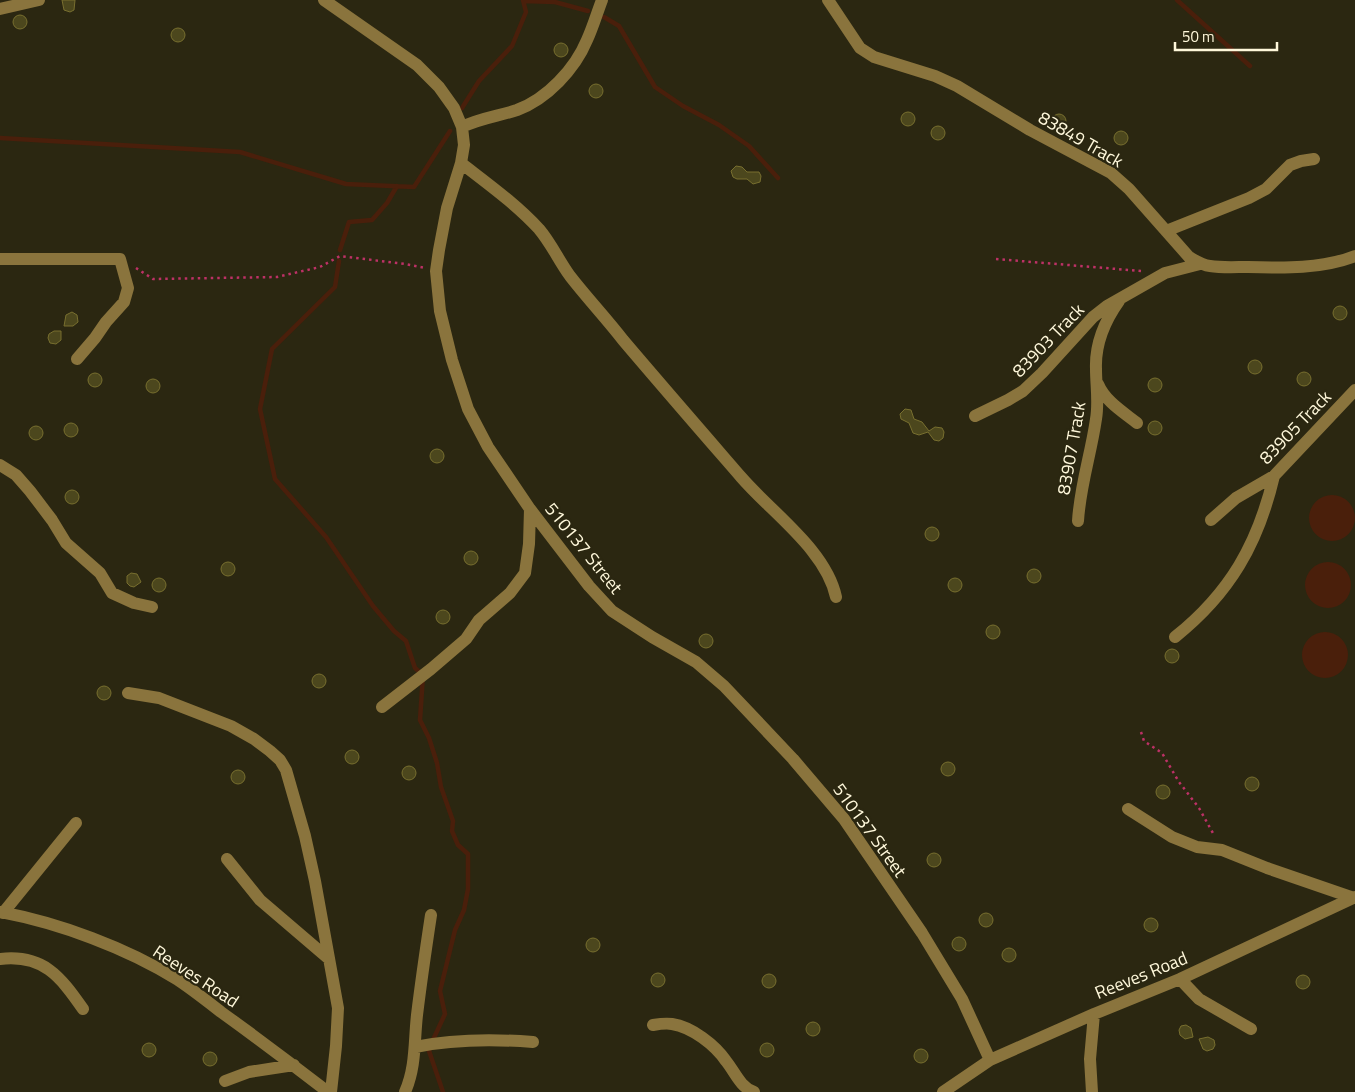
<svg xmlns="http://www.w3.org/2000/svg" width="1355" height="1092" font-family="'Titillium Web',sans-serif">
<rect width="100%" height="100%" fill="#2b2711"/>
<path fill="#4a1f0b" d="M1309 518a23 23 0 1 1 46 0a23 23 0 1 1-46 0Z
M1305 585a23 23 0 1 1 46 0a23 23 0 1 1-46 0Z
M1302 655a23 23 0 1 1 46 0a23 23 0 1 1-46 0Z"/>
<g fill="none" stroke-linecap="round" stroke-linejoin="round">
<path stroke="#4a1f0b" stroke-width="4.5" d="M1177,0l73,66
M524,1l31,1 33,9
M604,17l15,9 36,61 28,19 36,19 30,21 29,32
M462,108l17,-27 33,-35 14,-34 -3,-12
M0,138l240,14 106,32 68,3 36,-56
M340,250l9,-28 23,-2 15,-17 10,-17
M339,261l-4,26 -63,62 -12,60 15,70 51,58 47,69 21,25 12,10 9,27 8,7 -3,45 9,18 8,25 4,24 12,34 -1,10 6,14 10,9v35l-4,21 -9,20 -15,61 5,23 -13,28 -3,9 14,41"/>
</g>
<path fill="#4c471d" stroke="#786f2f" d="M62,0h13l-1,10 -4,2 -6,-2z
M13 22a7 7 0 1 1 14 0a7 7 0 1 1-14 0Z
M171 35a7 7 0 1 1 14 0a7 7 0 1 1-14 0Z
M554 50a7 7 0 1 1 14 0a7 7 0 1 1-14 0Z
M589 91a7 7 0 1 1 14 0a7 7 0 1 1-14 0Z
M901 119a7 7 0 1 1 14 0a7 7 0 1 1-14 0Z
M1052 121a7 7 0 1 1 14 0a7 7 0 1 1-14 0Z
M931 133a7 7 0 1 1 14 0a7 7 0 1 1-14 0Z
M1114 138a7 7 0 1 1 14 0a7 7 0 1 1-14 0Z
M736,166l6,1 5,5h12l2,4 -1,6 -7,2 -6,-5h-10l-4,-2 -2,-6z
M1333 313a7 7 0 1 1 14 0a7 7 0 1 1-14 0Z
M72,312l5,3 1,7 -5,4h-9l2,-11z
M54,331h7v9l-5,4 -6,-1 -2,-5 1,-4z
M1248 367a7 7 0 1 1 14 0a7 7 0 1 1-14 0Z
M1297 379a7 7 0 1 1 14 0a7 7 0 1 1-14 0Z
M88 380a7 7 0 1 1 14 0a7 7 0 1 1-14 0Z
M1148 385a7 7 0 1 1 14 0a7 7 0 1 1-14 0Z
M146 386a7 7 0 1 1 14 0a7 7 0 1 1-14 0Z
M905,409l6,1 3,9 8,3 7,9 6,-4 7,1 2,4 -1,6 -4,3 -5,-1 -6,-8 -9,3 -6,-2 -4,-10 -8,-4 -1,-5z
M1148 428a7 7 0 1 1 14 0a7 7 0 1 1-14 0Z
M64 430a7 7 0 1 1 14 0a7 7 0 1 1-14 0Z
M29 433a7 7 0 1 1 14 0a7 7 0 1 1-14 0Z
M430 456a7 7 0 1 1 14 0a7 7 0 1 1-14 0Z
M65 497a7 7 0 1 1 14 0a7 7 0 1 1-14 0Z
M925 534a7 7 0 1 1 14 0a7 7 0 1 1-14 0Z
M464 558a7 7 0 1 1 14 0a7 7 0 1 1-14 0Z
M221 569a7 7 0 1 1 14 0a7 7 0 1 1-14 0Z
M1027 576a7 7 0 1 1 14 0a7 7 0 1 1-14 0Z
M131,573l6,1 4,8 -7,5 -4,-1 -3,-3v-7z
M152 585a7 7 0 1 1 14 0a7 7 0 1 1-14 0Z
M948 585a7 7 0 1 1 14 0a7 7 0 1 1-14 0Z
M436 617a7 7 0 1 1 14 0a7 7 0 1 1-14 0Z
M986 632a7 7 0 1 1 14 0a7 7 0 1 1-14 0Z
M699 641a7 7 0 1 1 14 0a7 7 0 1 1-14 0Z
M1165 656a7 7 0 1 1 14 0a7 7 0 1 1-14 0Z
M312 681a7 7 0 1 1 14 0a7 7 0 1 1-14 0Z
M97 693a7 7 0 1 1 14 0a7 7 0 1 1-14 0Z
M345 757a7 7 0 1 1 14 0a7 7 0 1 1-14 0Z
M941 769a7 7 0 1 1 14 0a7 7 0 1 1-14 0Z
M402 773a7 7 0 1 1 14 0a7 7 0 1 1-14 0Z
M231 777a7 7 0 1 1 14 0a7 7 0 1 1-14 0Z
M1245 784a7 7 0 1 1 14 0a7 7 0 1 1-14 0Z
M1156 792a7 7 0 1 1 14 0a7 7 0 1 1-14 0Z
M927 860a7 7 0 1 1 14 0a7 7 0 1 1-14 0Z
M979 920a7 7 0 1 1 14 0a7 7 0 1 1-14 0Z
M1144 925a7 7 0 1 1 14 0a7 7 0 1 1-14 0Z
M952 944a7 7 0 1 1 14 0a7 7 0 1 1-14 0Z
M586 945a7 7 0 1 1 14 0a7 7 0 1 1-14 0Z
M1002 955a7 7 0 1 1 14 0a7 7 0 1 1-14 0Z
M651 980a7 7 0 1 1 14 0a7 7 0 1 1-14 0Z
M762 981a7 7 0 1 1 14 0a7 7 0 1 1-14 0Z
M1296 982a7 7 0 1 1 14 0a7 7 0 1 1-14 0Z
M806 1029a7 7 0 1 1 14 0a7 7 0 1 1-14 0Z
M1186,1025l5,3 2,9 -8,2 -5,-4 -1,-5 2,-4z
M1208,1037l6,3 1,5 -2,4 -6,2 -4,-2 -4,-10z
M760 1050a7 7 0 1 1 14 0a7 7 0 1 1-14 0Z
M142 1050a7 7 0 1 1 14 0a7 7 0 1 1-14 0Z
M914 1056a7 7 0 1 1 14 0a7 7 0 1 1-14 0Z
M203 1059a7 7 0 1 1 14 0a7 7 0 1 1-14 0Z"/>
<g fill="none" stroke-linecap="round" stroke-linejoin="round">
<path stroke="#bd3166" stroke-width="2.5" stroke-dasharray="2.5 4" stroke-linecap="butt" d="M996,259l145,12
M136,268l17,11 124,-2 43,-10 20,-11 65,8 20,4
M1141,732l3,9 18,12 17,29 20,26 15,27"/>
<path stroke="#8a743d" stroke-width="12" d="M324,0l93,65 22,22 15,21 8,19 2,18 -3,18 -14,45 -8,42 -3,21 4,40 12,49 16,49 20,38 42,62 59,77 23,25 40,26 44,25 28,24 69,73 51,60 78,114 40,66 28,61
M828,0l32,48 14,9 61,19 22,10 73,44 81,43 18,16 60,68c7,4 13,8 21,9 12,2 26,1 38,1 36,1 74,2 107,-11
M0,9l39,-9
M462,127c18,-9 37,-11 55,-17 30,-11 58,-41 70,-70 6,-13 10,-27 15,-40
M461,163c27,21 55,41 78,66 12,14 20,32 31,47 17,22 36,42 53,64 39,46 79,92 118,137 31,36 85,73 95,120
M1166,231l83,-33 17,-9 24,-24 11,-4 13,-2
M0,259h120l8,29 -4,14 -18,20 -11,16 -18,21
M1098,384c7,17 25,28 39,39
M975,416l33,-16 15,-9 19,-18 51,-56 14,-11 58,-33 35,-9
M0,465l16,10 14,16 22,29 14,23 34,30 12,20 22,10 18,4
M1211,520l25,-22 38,-22 81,-86
M1078,521c2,-35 13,-67 18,-102 3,-17 0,-33 0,-50 -1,-25 8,-47 23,-68
M1175,637c55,-44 83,-93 99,-161
M128,693l31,5 72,28 23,13 16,12 10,9 6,10 19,66 10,45 23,127 -2,38 -5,46
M382,707l49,-38 35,-30 13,-19 31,-27 15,-20 4,-29 1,-35
M1128,809l44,28 25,10 25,3 45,18 87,30
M227,859l33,41 69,59
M0,912c59,11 127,36 178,68 15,10 29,21 43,32 36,26 72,53 107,80
M3,913l73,-90
M0,959c43,-5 60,17 83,50
M1180,979l19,20 52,30
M653,1025c6,-1 13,-2 19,-1 20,3 43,21 54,37 9,11 14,26 28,31
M415,1047c39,-8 78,-8 118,-5
M225,1081l24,-9 45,-7
M405,1092c11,-25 9,-50 12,-77 4,-33 9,-67 14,-100
M943,1092l47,-32 104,-46 86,-35 175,-82
M1092,1092l-2,-33 4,-45"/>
</g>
<g text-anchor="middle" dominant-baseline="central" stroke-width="4.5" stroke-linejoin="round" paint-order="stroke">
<g font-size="18" fill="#fff8db" stroke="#2b2711">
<text transform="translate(1081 139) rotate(30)">83849 Track</text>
<text transform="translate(1048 340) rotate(-46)">83903 Track</text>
<text transform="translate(1295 427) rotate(-46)">83905 Track</text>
<text transform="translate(1071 448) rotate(-80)">83907 Track</text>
<text transform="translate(584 548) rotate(51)">510137 Street</text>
<text transform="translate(870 830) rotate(54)">510137 Street</text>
<text transform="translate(1141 975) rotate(-22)">Reeves Road</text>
<text transform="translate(196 976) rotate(33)">Reeves Road</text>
</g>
</g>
<path d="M1175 42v8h102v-8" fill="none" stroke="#fff8db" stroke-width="2.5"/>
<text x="1182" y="42" font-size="15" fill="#fff8db" stroke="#2b2711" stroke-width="4" paint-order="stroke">50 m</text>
</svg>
